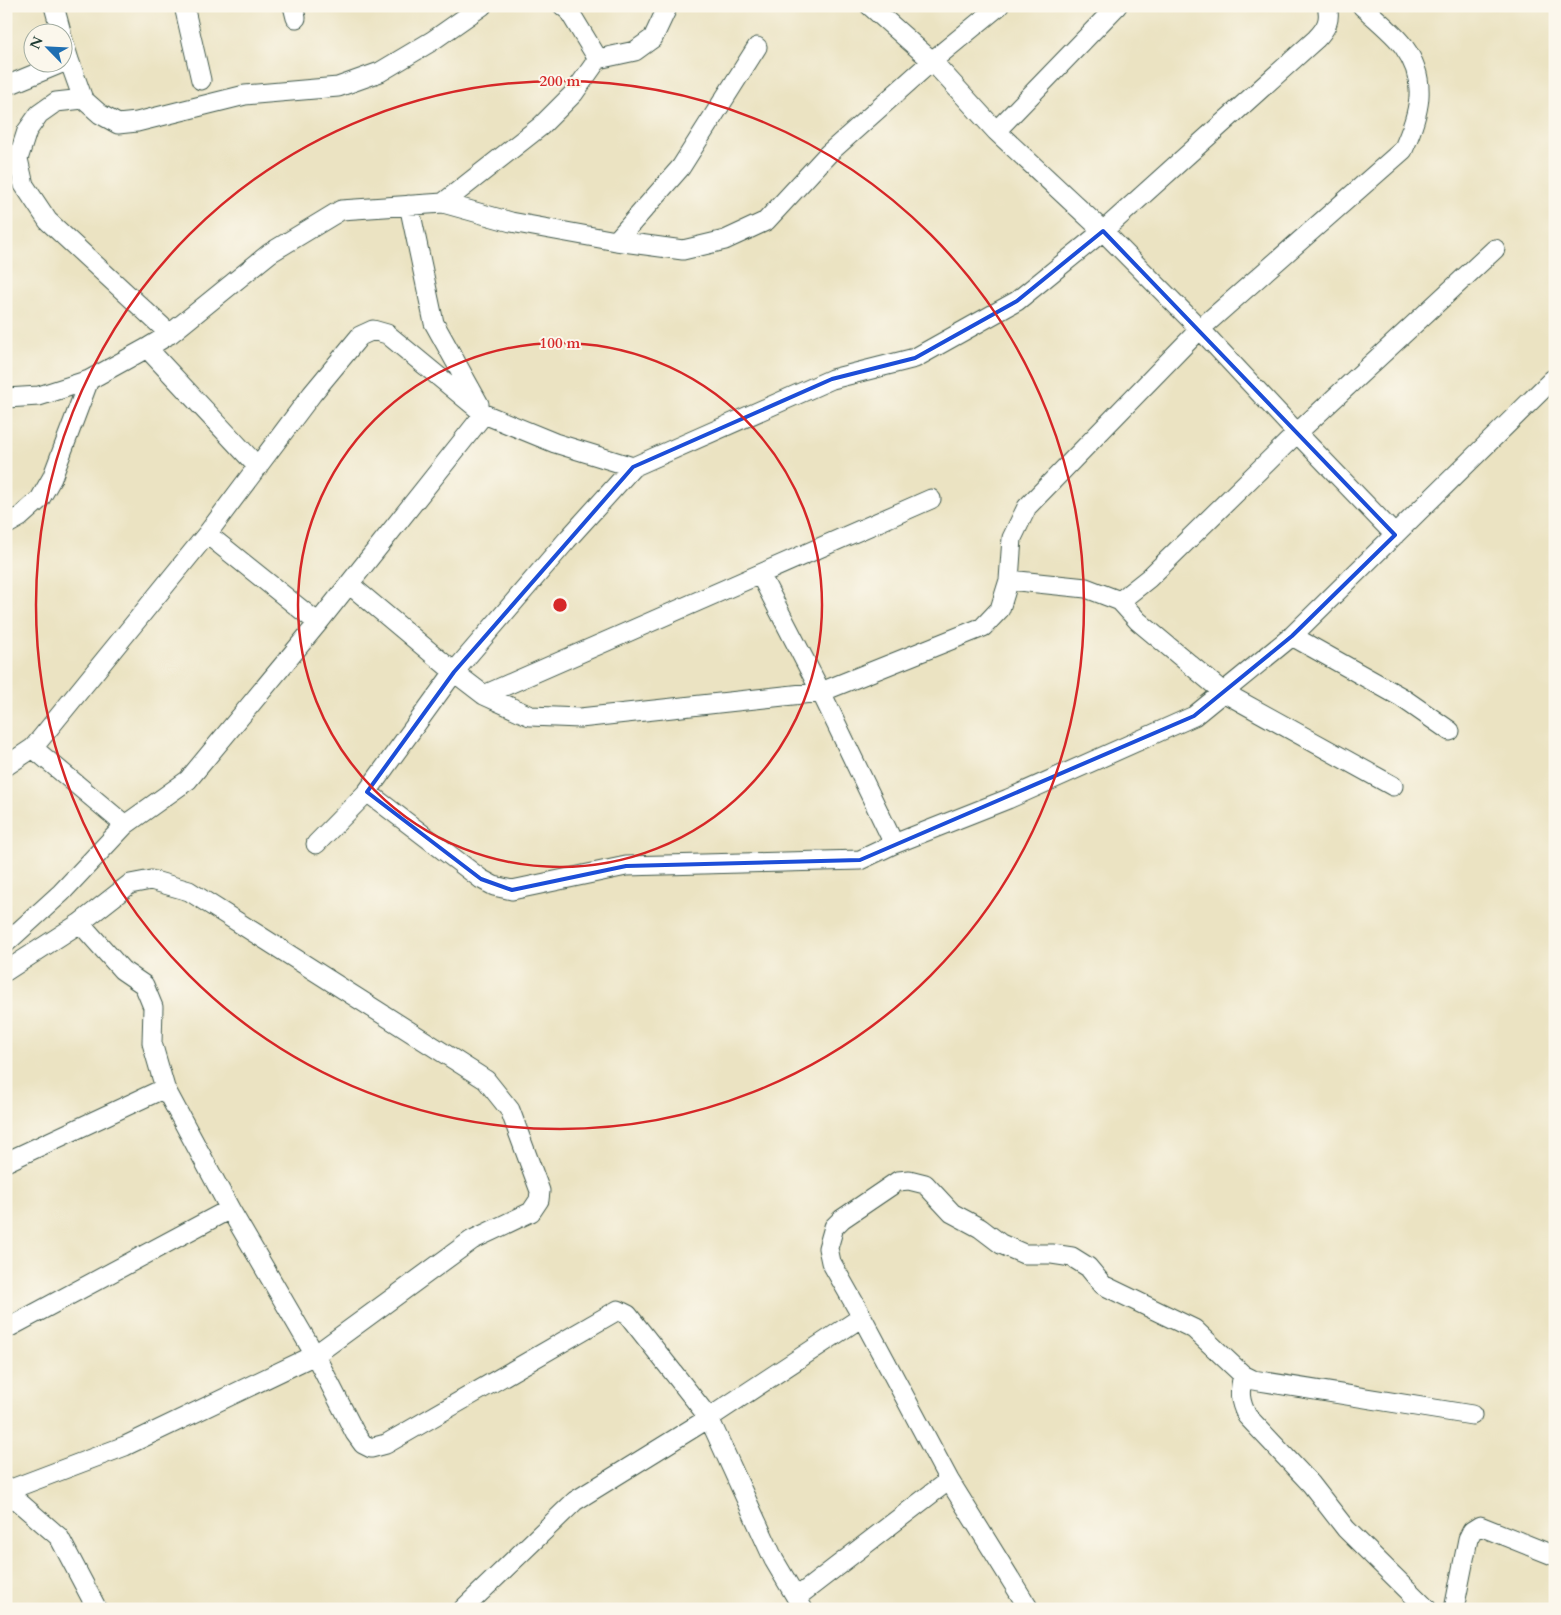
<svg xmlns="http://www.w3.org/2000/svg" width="1561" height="1615" font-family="Cardo,serif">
<rect width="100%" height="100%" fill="#fbf7ec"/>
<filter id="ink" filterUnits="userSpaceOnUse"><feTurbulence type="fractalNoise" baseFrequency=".02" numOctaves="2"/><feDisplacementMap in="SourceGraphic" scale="10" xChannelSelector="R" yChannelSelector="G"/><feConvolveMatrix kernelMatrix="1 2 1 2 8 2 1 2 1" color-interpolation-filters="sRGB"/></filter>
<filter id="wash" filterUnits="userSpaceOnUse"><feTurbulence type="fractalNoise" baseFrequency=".0096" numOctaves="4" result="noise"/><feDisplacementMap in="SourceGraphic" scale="20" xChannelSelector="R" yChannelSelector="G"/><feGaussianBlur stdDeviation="1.12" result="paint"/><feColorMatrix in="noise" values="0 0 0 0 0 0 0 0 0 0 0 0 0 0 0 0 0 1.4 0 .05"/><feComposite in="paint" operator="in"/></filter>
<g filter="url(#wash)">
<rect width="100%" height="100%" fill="#ebe3c2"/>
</g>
<g filter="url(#ink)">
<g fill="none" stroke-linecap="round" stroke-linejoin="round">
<defs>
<path id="minor" d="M54,6l7,26
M184,6l17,74
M293,6l3,12
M563,6l6,5 29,48
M870,6l62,55 64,70 107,100 97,98 97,104 98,102
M62,37l7,23 14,39 17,15 18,10 19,-2 108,-27 93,-8 42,-15 52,-31 50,-35
M6,86l63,-26
M83,99l-27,3 -17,12 -12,17 -9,28 6,26 24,36 122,113
M996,131l121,-125
M443,203l98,-77 33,-33 24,-34 37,-8 18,-13 15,-32
M409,205l25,118 45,81
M616,241l65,-74 76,-120
M147,348l111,119
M6,398l33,-2 50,-16 58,-32 23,-14 100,-81 71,-43 102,-7 68,19 105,19 67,9 42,-10 41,-19 63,-68 103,-92 67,-55
M6,525l14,-8 20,-18 12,-21 37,-98
M207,534l111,89
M760,574l61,118 73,152
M1009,580l77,8 34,13
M349,584l105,88 30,23 46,21 50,2 241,-26 162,-65 17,-18 9,-29 3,-42 15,-31 173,-178 203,-179c16,-35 26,-69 1,-103 -8,-12 -30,-30 -42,-41
M1292,636l109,61 49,34
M484,695l447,-196
M33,748l92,77
M6,766l27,-18 174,-214 105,-140 48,-58 13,-6 14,4 97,80 71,29 78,24 199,-88 83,-21 102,-57 86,-70 213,-192c10,-10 15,-19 11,-33
M1393,786l-170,-94 -85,-71 -18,-20 29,-23 148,-145 198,-184
M367,792l114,87 13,7 18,4 114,-24 234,-6 34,-16 114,-45 186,-83 98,-80 261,-257
M316,844l51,-52 87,-120 113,-132 66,-73
M80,923l42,47 22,15 9,22 -1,36 13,45 65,121 85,146 40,78 8,11 8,4 15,-4 232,-134 10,5 81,103 65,142 29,49
M6,943l55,-50 64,-68 63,-45 130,-157 166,-209
M6,971l74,-48 50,-39 21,-4 38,11 297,189 24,30 30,81 -1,9 -8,12 -59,28 -157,115 -190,91 -119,45
M6,1162l159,-74
M6,1329l224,-120
M1243,1375c-4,17 -4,25 4,41l64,68 35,45 81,80
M6,1491l53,46 38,72
M797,1597l152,-117
M463,1609l112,-108 134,-83 153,-101
M1029,1609l-80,-129 -87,-163 -31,-55 -3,-14 6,-21 8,-8 56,-38 11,-1 16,4 27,29 28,15 21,16 23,10h28l20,3 16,10 15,18 91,44 49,46 10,5 219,35
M1454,1609l14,-70 4,-8 8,-5 75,30"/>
</defs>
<use href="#minor" stroke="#3e5649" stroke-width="21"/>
<use href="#minor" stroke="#fff" stroke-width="19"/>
</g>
</g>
<path fill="none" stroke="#1d4ed8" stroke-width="4" stroke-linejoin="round" d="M1103,231l292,304 -103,101 -98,80 -334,144 -234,6 -114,24 -31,-11 -114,-87 87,-120 179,-205 199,-88 83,-21 102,-57z"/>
<g fill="none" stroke="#d62828" stroke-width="2.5">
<circle cx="560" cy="605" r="262"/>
<circle cx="560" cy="605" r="524"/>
</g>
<circle cx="560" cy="605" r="8" fill="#d62828" stroke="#fbf7ec" stroke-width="2.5"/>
<g font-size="15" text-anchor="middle" font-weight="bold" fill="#d62828" stroke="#fbf7ec" stroke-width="4" stroke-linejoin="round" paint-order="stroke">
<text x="560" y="86">200 m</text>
<text x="560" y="348">100 m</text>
</g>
<rect width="1561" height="1615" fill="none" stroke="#fbf7ec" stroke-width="25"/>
<g transform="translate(48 48) rotate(294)"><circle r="24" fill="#fbf7ec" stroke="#a3ada2"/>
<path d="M0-4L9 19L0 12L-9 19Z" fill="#1f6fb2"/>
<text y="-8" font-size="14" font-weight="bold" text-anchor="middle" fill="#1f3d34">N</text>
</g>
</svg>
